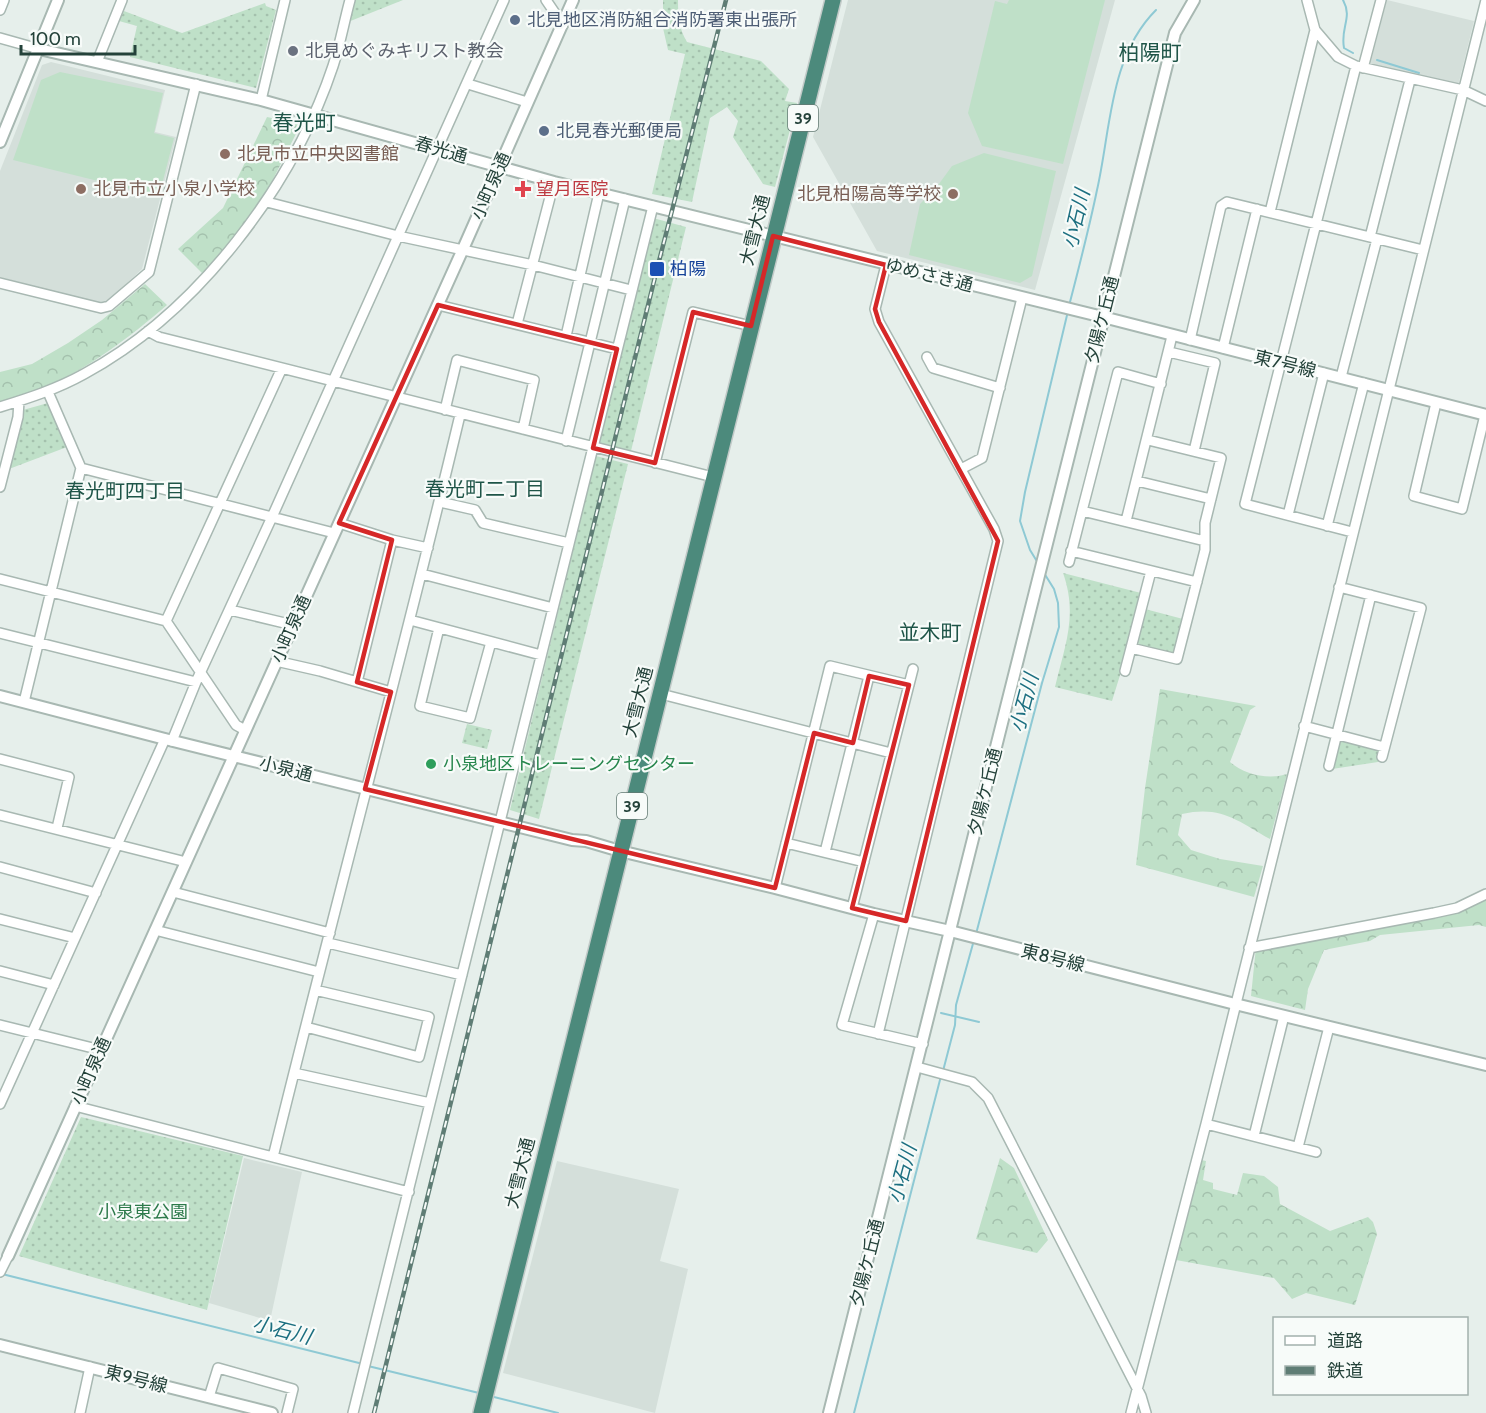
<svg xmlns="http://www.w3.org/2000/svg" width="1486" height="1413" font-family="Cabin,'Noto Sans JP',sans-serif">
<defs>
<pattern id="grass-dots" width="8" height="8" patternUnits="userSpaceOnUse" patternTransform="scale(1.5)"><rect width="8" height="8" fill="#bfe0c8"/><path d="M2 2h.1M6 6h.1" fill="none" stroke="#a4c1ad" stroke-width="1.8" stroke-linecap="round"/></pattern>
<pattern id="forest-crowns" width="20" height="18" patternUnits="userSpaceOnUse" patternTransform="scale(1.5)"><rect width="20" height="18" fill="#bfe0c8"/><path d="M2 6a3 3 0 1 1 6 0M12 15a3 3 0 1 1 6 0" fill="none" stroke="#a4c1ad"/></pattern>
</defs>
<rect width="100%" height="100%" fill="#e6efeb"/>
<path fill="#d4dfda" d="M848,0h267l-80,290 -158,-39 -64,-114z
M1387,0l87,21 -16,65 -88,-21z
M51,62l114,28 -10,42 21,5 -34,132 -33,31 -11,3 -98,-26v-106l42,-106z
M244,1158l58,14 -32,149 -61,-18z
M557,1161l122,28 -19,72 28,8 -33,144 -152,-40z"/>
<path fill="url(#grass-dots)" d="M354,0h49l-55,22z
M663,0h15c0,16 1,29 9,42l74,19 28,28 -4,12 12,2 -22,84 -12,-3 -30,-47 5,-16 -11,-14 -17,11 -18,84 -40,-8 33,-140 -17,-4 -5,-22z
M265,3l1,3 10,4 -20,78 -126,-31 7,-31 -18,-5 5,-10 58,22z
M653,218l33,9 -55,224 -32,-7z
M48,403l19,44 -58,22 14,-59z
M596,456l32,8 -89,355 -29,-9z
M1063,573l78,20 -20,79 -9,29 -57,-14c10,-42 23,-72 8,-114z
M1145,609l38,10 -8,35 -3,1 -33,-8 -1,-5z
M467,724l25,6 -5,19 -25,-6z
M1342,740l36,10 2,3 -2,9 -46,7 6,-26z
M81,1117l162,39 -36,154 -188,-54z"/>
<path fill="url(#forest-crowns)" d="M267,117l34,7 -38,75 -47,66 -14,8 -24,-24 45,-41z
M145,284l22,21c-37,32 -78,63 -123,83 -14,6 -30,10 -44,15v-31l32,-8 36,-21 34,-23z
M1160,689l96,17 -6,4 -20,52c15,13 39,18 57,12l-17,65c-32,-18 -49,-34 -88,-25l-4,21 13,15 29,9 43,7 -9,31 -118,-32 9,-77z
M1486,894v33l-7,-2 -99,10 -10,6 -46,9 -16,39 -3,21 -54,-14 5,-49 178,-34z
M1000,1158l14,10 34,72 -11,13 -61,-14z
M1201,1160l5,1 -3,19 10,3v6l24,6 6,-22 21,3 14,11 2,17 50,27 38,-14 5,5 4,12 -22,71 -49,-12 -14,6 -18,-21 -98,-18z"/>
<path fill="#bfe0c8" d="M1009,0h96l-42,164 -81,-18 -14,-33 27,-112 12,3z
M60,72l103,21 -9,40 20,5 -15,58 -146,-36 28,-80z
M984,153l72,18 -24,105 -12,7 -111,-28 11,-51 16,-16 16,-22z"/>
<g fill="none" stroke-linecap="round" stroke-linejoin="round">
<path stroke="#8ec9d4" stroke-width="2" d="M1343,0c10,18 -3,27 1,48l9,5
M1377,60l42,13
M1069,306c10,-39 20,-77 28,-116 14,-61 12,-133 59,-180
M1038,563l-8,-13 -10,-29 5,-29 43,-181
M976,934l66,-251 17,-56 -1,-24 -4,-14 -10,-16
M941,1013l38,9
M943,1071l12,-46 1,-20 18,-65
M2,1274l361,90
M368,1366l111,27
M490,1396l68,17
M854,1413l87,-337"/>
<defs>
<path id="minor" d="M546,0l17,25
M1307,0l8,30 23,27 18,9 107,24 23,11
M0,10l4,-10
M0,38l39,11
M97,62l25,-62
M1363,68l18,-68
M468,84l59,18
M261,100l24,-100
M267,202l131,34 135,29 98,25
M1270,212l45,-182
M1370,237l40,-157
M0,283l101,25 8,-2 40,-34 47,-188
M438,305l179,44
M517,324l37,-142
M148,331l11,6 554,140
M566,336l33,-143
M1190,340l31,-134 6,-4 196,48
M1223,348l34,-139
M1169,352l46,11 -21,88
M927,357l6,11 67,20
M1341,377l36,-138
M1436,403l-22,93 48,13 23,-94
M0,407c29,-9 57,-18 84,-33 113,-61 209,-188 249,-308 7,-21 11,-44 17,-66
M445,410l12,-50 77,20 -11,49
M1148,440l73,18 -16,65v27l-28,109 -46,-11 20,-77
M566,441l59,-242
M655,463l38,-151 58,14
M81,468l253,65
M961,469l21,-11 40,-160
M1137,481l74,18
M0,487l18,-70 1,-16
M440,502l35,8 8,13 86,20
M1082,511l36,-139 43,12
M1288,515l36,-142
M1126,521l46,-185
M339,523l53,17 36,8
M1327,526l37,-143
M1352,532l-107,-28 111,-438
M1071,551l126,31
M1069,562l13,-51 123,30
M422,574l131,34
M0,579l166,42 70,104 9,5
M1339,587l82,21 -39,149
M230,610l63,15
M410,620l131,35
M166,621l116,-253
M439,628l-19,78 50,12 21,-76
M0,633l196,49 76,-165 232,-517
M276,661l44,10 71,21
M1125,671l6,-23
M357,682l35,-142
M661,694l230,59
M24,702l57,-234 -33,-76
M1304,726l80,21
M172,741l24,-59
M0,759l69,18 -12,51
M1329,766l42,-171
M0,815l186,47
M786,843l78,19
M825,852l44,-176
M0,867l96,26
M775,888l55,-222 79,19
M173,892l157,41
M852,908l61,-239
M874,914l-32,111 81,19
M0,919l75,19
M155,930l164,42
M328,943l134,32
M1249,948l185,-35 23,-5 29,-14
M0,971l54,14
M0,1025l101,25
M306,1027l113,30 10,-40 -114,-27
M878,1034l120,-493 -4,-12 -115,-207 -4,-13 11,-44
M917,1067l55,15 16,16 153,298 5,17
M294,1073l136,30
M0,1104l165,-365
M75,1106l334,86
M1206,1124l110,28
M1254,1136l30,-120
M1298,1147l31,-120
M273,1157c61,-248 128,-494 187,-742
M0,1272l8,-16
M209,1397l9,-29 75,21 -6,24
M80,1413l10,-46
M353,1413l300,-1207
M1131,1413l75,-289 280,-1124"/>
<path id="tertiary" d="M39,49l222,51 293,82 549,135 383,98
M0,142l58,-142
M0,696l165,43 407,101 14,1 34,10 155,37 99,26 76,17 285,73 251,61
M8,1256l455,-1007 110,-249
M0,1345l272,68
M829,1413l346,-1380 19,-33"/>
<path id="trunk" d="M481,1413l352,-1413"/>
</defs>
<use href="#minor" stroke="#a8b8b2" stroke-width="12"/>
<use href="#tertiary" stroke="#a8b8b2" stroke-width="14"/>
<use href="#trunk" stroke="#c2cac8" stroke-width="18"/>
<use href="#minor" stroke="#fff" stroke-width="9"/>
<use href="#tertiary" stroke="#fff" stroke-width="10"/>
<use href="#trunk" stroke="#4c8a7c" stroke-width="15"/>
<defs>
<path id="rail" d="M374,1413l283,-1144 69,-269"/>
</defs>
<use href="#rail" stroke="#5f7d75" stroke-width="4.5"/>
<use href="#rail" stroke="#f7fbf9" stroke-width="2" stroke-dasharray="7" stroke-linecap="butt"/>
</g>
<path fill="none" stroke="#d62828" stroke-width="4.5" stroke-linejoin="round" d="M773,236l113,29 -11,44 4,13 119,219 -92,380 -54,-13 57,-223 -40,-9 -16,67 -39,-10 -39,155 -410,-99 26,-97 -34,-10 35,-142 -53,-17 99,-218 179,44 -24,99 62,15 38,-151 58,14z"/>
<g fill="#5c6f8a" stroke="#f7fbf9" stroke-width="2">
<circle cx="515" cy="20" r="6"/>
<circle cx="544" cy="131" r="6"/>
</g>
<circle fill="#6b7280" stroke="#f7fbf9" stroke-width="2" cx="293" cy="51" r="6"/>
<g fill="#8d6e63" stroke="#f7fbf9" stroke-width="2">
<circle cx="225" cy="154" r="6"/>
<circle cx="81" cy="189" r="6"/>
<circle cx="953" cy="194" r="6"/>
</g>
<path fill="#e0444e" stroke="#f7fbf9" stroke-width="2" d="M520 180h6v6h6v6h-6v6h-6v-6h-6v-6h6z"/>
<rect fill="#1a4fb4" stroke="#f7fbf9" stroke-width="2" x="649" y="261" width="16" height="16" rx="3"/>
<circle fill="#2e9e5b" stroke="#f7fbf9" stroke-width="2" cx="431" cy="764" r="6"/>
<g text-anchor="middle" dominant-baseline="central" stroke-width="4.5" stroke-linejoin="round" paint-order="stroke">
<g fill="#f7fbf9" stroke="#637a73" stroke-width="1.5">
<rect x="788" y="105" width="30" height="26" rx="4.5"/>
<rect x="617" y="793" width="30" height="26" rx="4.5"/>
</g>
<g font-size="16" font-weight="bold" fill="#24423a">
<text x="803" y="118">39</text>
<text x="632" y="806">39</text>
</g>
<g font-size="18" fill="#4e5e75" stroke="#f7fbf9" text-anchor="start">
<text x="527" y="20">北見地区消防組合消防署東出張所</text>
<text x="556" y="131">北見春光郵便局</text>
</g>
<g font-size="18" fill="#5b616d" stroke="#f7fbf9" text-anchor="start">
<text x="305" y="51">北見めぐみキリスト教会</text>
</g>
<g font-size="18" fill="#24423a" stroke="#f7fbf9">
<text transform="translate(441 150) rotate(16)">春光通</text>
<text transform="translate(491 186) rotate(-66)">小町泉通</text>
<text transform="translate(755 230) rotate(-76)">大雪大通</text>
<text transform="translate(929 275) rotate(14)">ゆめさき通</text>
<text transform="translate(1102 320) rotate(-76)">夕陽ケ丘通</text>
<text transform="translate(1285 364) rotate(14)">東7号線</text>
<text transform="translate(291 629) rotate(-66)">小町泉通</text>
<text transform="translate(638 702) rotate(-76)">大雪大通</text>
<text transform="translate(286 769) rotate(14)">小泉通</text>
<text transform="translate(985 792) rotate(-76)">夕陽ケ丘通</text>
<text transform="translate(1053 958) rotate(14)">東8号線</text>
<text transform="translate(91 1071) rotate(-66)">小町泉通</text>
<text transform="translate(520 1173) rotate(-76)">大雪大通</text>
<text transform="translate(867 1263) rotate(-76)">夕陽ケ丘通</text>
<text transform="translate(136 1379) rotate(14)">東9号線</text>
</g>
<g font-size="18" fill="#785e54" stroke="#f7fbf9" text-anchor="start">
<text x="237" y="154">北見市立中央図書館</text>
<text x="93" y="189">北見市立小泉小学校</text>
<text x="941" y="194" text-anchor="end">北見柏陽高等学校</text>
</g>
<g font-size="18" fill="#be3a42" stroke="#f7fbf9" text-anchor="start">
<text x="536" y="189">望月医院</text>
</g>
<g font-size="18" fill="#164399" stroke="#f7fbf9" text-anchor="start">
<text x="670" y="269">柏陽</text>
</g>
<g font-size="18" fill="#27864d" stroke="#f7fbf9" text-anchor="start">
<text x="443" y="764">小泉地区トレーニングセンター</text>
</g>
<g font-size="18" fill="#2d7a4b" stroke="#f7fbf9">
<text x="143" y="1212">小泉東公園</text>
</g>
<g font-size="20" font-style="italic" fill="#1c6f80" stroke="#f7fbf9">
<text transform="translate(1076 219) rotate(-77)">小石川</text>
<text transform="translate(1024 703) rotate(-75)">小石川</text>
<text transform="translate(902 1174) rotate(-75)">小石川</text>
<text transform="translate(282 1330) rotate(14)">小石川</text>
</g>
<g font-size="20" fill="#1f5548" stroke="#f7fbf9">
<text x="485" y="489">春光町二丁目</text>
<text x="125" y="491">春光町四丁目</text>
</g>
<g font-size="21" fill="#1f5548" stroke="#f7fbf9">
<text x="1150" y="52">柏陽町</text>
<text x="304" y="122">春光町</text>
<text x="930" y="632">並木町</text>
</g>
</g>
<rect x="1273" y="1317" width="195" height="78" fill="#f7fbf9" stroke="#a3b1ad" stroke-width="1.5"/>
<rect x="1285" y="1336" width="30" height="9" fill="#ffffff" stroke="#a3b1ad" stroke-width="1.5"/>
<text x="1327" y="1347" font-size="18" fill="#24423a">道路</text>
<rect x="1285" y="1366" width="30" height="9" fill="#5f7d75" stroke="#a3b1ad" stroke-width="1.5"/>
<text x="1327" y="1377" font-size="18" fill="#24423a">鉄道</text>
<path d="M21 45v9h114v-9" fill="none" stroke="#24423a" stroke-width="3"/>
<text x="30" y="45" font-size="18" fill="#24423a" stroke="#f7fbf9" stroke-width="4.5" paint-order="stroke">100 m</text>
</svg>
